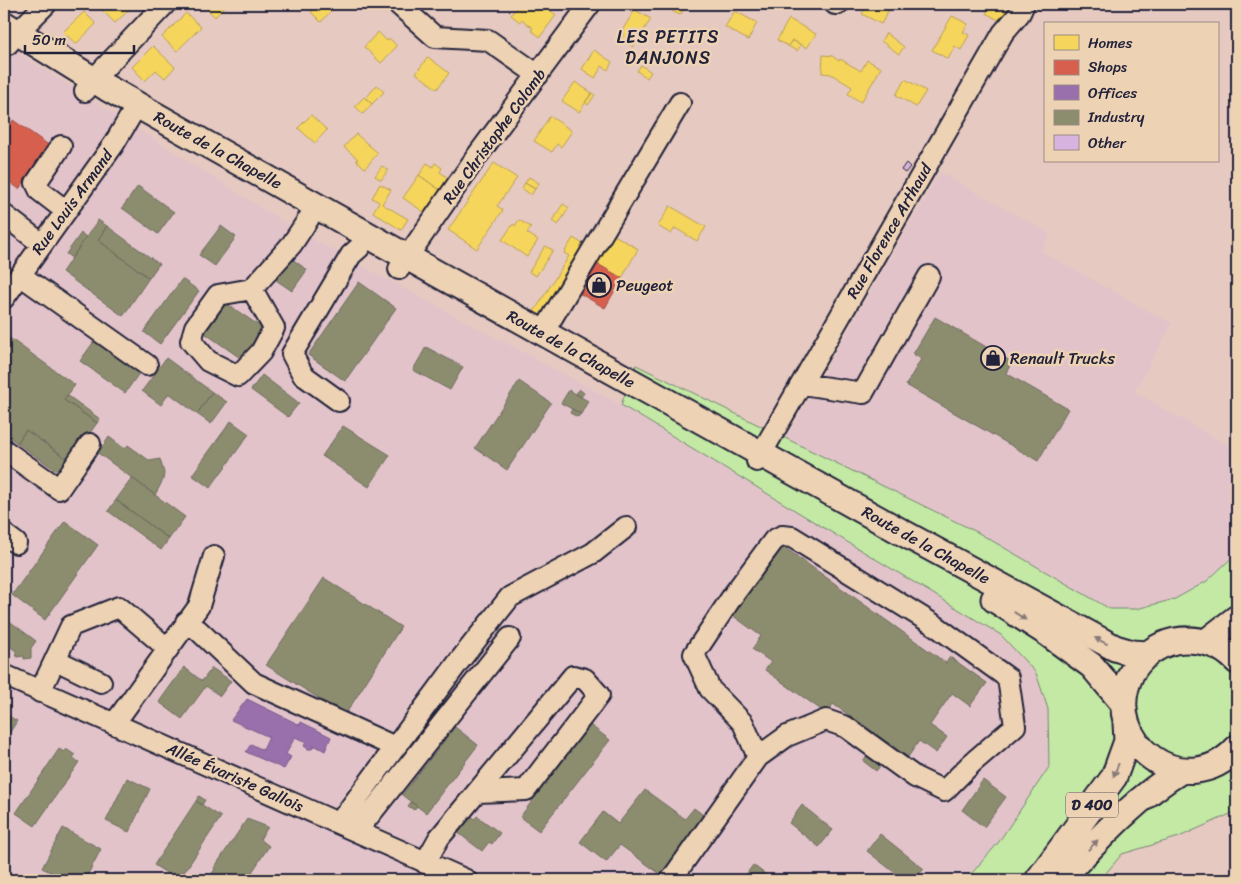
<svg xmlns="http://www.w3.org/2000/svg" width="1241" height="884" font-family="Sriracha,sans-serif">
<rect width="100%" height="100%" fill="#e6c9c1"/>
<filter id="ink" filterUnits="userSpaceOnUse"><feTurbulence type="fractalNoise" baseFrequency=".02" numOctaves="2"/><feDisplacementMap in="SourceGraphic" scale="10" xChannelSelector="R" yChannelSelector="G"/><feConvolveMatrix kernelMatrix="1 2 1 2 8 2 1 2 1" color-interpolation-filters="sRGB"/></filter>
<g filter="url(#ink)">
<path fill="#e2c3ca" d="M4,44l295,188 322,173 380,230 35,38 12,36 1,58 -51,76 -32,37h-962z
M940,172l110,62 -10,17 132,73 -38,68 103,59v102l-30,28 -32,18 -39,10h-26l-133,-77 -191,-94z"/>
<path fill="#c3e9a4" stroke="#728670" d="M636,365l341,167 133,77h26l39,-10 32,-18 30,-28v258l-58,26 -57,17 -22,26h-134l32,-37 51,-76 -1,-58 -12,-36 -35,-38 -380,-230z"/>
<path fill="#f6d55c" stroke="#b69f52" d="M109,4h23l1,2 -18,17 -13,-13z
M202,4h25l-12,13z
M312,4h25l-16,18 -10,-10 5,-5z
M519,4h16l10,7 2,-3 9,7 -16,22 -9,-7 2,-2 -11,-8 -2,2 -9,-7z
M676,4l10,2 -6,9 -8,-4z
M869,4h23l-11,20 -19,-10z
M992,4h4l12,6 -8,11 -14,-8z
M635,10l16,9 -18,28 -12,-8 3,-5 -3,-2z
M735,11l22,12 -9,17 -23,-13z
M84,12l12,12 -20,20 -13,-12z
M186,13l15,14 -24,24 -15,-14z
M952,16l16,8 -5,8 6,3 -8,15 -6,-4 -7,13 -16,-9z
M789,19l27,15 -9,14 -15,-8 -4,6 -11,-6z
M378,32l9,9 2,-3 8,8 -16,17 -17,-16z
M886,33l18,14 -5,7 -18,-13z
M792,40l9,5 -4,6 -9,-5z
M153,46l22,21 -10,11 -9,-8 -11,11 -13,-14z
M594,50l18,12 -4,8 -6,-4 -7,12 -13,-9z
M823,55l9,1 7,5 1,-2 21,12 6,-11 14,8 -20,34 -13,-8 4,-7 -21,-13 -9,-1z
M428,57l21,16 -12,16 -21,-16z
M641,65l10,7 -4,6 -10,-7z
M905,79l21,12 -10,16 -20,-12z
M575,82l17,11 -13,19 -17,-11z
M377,85l7,7 -12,12 -6,-6z
M592,93l3,2 -7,10 -3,-3z
M364,97l8,7 -9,10 -8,-8z
M311,115l16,15 -12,13 -17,-15z
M550,116l22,15 -11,16 -4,-3 -5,8 -18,-11z
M356,134l22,19 -13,15 -9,-8 2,-1 -14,-12z
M427,163l6,4 2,-4 7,5 -2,4 8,6 -8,12 -21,-15z
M494,163l23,15 -20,28 6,4 -26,39 -29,-19z
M382,166l6,4 -7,10 -6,-4z
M419,175l21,15 -16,22 -21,-14z
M529,177l10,6 -4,6 -10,-6z
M525,183l10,6 -4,6 -9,-7z
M380,184l11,6 -9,14 26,15 -7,11 -28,-18 6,-10 -7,-4z
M563,204l6,4 -11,17 -6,-4z
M670,206l36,21 -9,14 -22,-13 -4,6 -13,-8z
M519,220l12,7 -4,6 11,7 -11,17 -25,-17 11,-16 2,2z
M611,233l27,16 -16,29 -28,-16z
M573,238l15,9 -44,71 -10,-6 35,-56 -5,-3z
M545,246l8,4 -17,26 -7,-4z"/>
<path fill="#d6604d" stroke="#a04d48" d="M4,119l7,5 2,-4 37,26 -31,43 -15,-11z
M594,262l28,16 -17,30 -28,-16z"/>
<path fill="#9970ab" stroke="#755989" d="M247,699l53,26 1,-3 30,15 -6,14 -11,-6 -2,4h-4l-4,-3 2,-4 -11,-5 -9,17 5,3 -7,12 -38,-17 5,-8 12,6 6,-13 -38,-17z"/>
<path fill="#8c8c6e" stroke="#6c6c5f" d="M138,186l36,26 -16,22 -36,-26z
M98,220l9,6 -9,14 51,38 -26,38 -61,-44z
M107,226l52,38 -10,14 -51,-38z
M221,226l15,11 -21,29 -16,-11z
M81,233l5,4 -14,21 -6,-4z
M291,258l16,12 -15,21 -16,-11z
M182,279l17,12 -39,53 -16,-12z
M359,282l37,26 -51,73 -37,-26z
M220,299l44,30 -21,31 -44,-31z
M935,317l77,45 -6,11 62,36 -30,52 -132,-76 15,-26 -8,-5z
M4,334l71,51 -11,15 33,23 -27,38 -44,-31 -9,13 -13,-10z
M95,340l45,32 -15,21 -45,-32z
M426,347l37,20 -13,23 -37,-20z
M166,358l46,34 -15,22 -28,-21 -8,12 -19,-14z
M262,375l37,28 -11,14 -37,-27z
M519,381l32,22 -44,67 -32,-22z
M579,389l5,4 -3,4 -5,-3z
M569,390l19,11 -7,13 -20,-11z
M212,392l15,10 -16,22 -14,-10z
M67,395l33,24 -3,4 -33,-23z
M572,409l9,5 -3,3 -8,-4z
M231,421l18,13 -39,54 -18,-13z
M343,426l47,29 -21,32 -47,-31z
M26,430l44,31 -9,13 -44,-31z
M109,437l16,12 3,-4 22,16 10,-2 4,14 -1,7 -8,15 -57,-42z
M132,478l53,39 -16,22 -53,-39z
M116,500l53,39 -8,11 -53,-39z
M65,521l33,24 -53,75 -33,-25z
M781,545l165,118 4,-6 37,26 -17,23 -18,-13 -22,32 17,12 -11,16 -17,-12 -11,16 -75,-53 -6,10 -62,-44 6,-8 -19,-13 9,-13 -29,-21z
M324,578l77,49 -56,88 -79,-50z
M4,617l32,24 -5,7v10l-7,1v-3l-7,1 -1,-6 -12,-9z
M184,667l18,14 10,-13 19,13 -11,15 -14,-10 -24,33 -23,-17z
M4,713l13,8 -10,16 -3,-3z
M590,725l20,15 -71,91 -19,-14z
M455,727l23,18 -52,68 -24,-18z
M59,749l5,3 2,-3 9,6 -2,3 6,4 -44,64 -19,-13z
M868,754l14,10 -6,7 -13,-10z
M127,778l23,11 -21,43 -23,-11z
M983,780l23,17 -22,30 -22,-17z
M645,790l40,29 9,-11 13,10 -44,58 -43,-31 -14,17 -26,-20 23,-30 15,12z
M199,796l6,4 -3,5 -6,-4z
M196,801l25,16 -42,63h-2l-23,-15z
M411,802l6,4 -3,4 -6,-4z
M802,805l31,25 -14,17 -30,-24z
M470,815l5,4 2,-3 23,17 -8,11 -3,-2 -7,9 -25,-19z
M247,819l21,8 -8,12 9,7 -22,34h-39l7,-11 -1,-1z
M63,828l38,21 -16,31h-18l-25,-12z
M880,834l44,35 -10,11h-10l-37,-29z
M753,865l20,15h-31z"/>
<path fill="#d7b4df" stroke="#22223b" d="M906,163l4,4 -5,6 -4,-3z"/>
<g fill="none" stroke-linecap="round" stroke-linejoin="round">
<defs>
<path id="minor" d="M398,4l37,33 53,3 50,35
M835,4h3
M8,44l9,-11 29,-29
M85,91l8,-11 72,-76
M61,146l-25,37 4,8 26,20
M4,215l38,29
M399,269l78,-113 113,-152
M20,275l127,90
M252,289l-34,6 -23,32 -4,14 17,20 30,15 23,-24 13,-24 -22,-39 40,-45 17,-26
M4,298l110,-154 23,-39
M543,333l137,-230
M802,384l61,9 66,-117
M339,401l-36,-26 -11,-21 59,-99 9,-8
M4,450l55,39 31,-45
M757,461l246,-428 17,-20 4,-9
M4,534l12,9
M186,622l12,8 56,53 141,64
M56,660l45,22
M4,675l462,205
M40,692l31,-66 48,-19 48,41
M114,724l85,-118 15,-50
M339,823l118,-159 53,-67 83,-44 33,-26
M357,831l153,-193
M425,863l14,-25 134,-162 12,3 14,16 -73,95 -49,2
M671,880l87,-123 29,-21 39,-16 20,7 69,50 29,14 28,-28 43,-37 -7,-48 -72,-52 -144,-89 -10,-1 -8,4 -40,54 -40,60 16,35 33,34 15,34"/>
<path id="major" d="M4,24l103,64 275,155 514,286 219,119 17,5 15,1
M994,599l53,34 45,33 31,37
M1206,642l31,-24
M1237,661c-16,-17 -39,-24 -62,-20 -18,4 -35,16 -44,33 -33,69 55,131 106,74
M1038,880l76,-103 13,-36 -1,-18
M1060,880c37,-39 75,-82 122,-110"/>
</defs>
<use href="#minor" stroke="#22223b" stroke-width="24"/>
<use href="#major" stroke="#22223b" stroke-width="29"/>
<use href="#minor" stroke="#edd2b4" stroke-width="20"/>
<use href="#major" stroke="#edd2b4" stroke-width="25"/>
</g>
<defs><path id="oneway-solid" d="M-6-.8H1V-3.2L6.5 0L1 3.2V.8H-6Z" transform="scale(1.25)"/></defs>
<g fill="#887a78">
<use href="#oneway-solid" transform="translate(1020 616) rotate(33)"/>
<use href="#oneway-solid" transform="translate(1101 641) rotate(-153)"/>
<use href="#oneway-solid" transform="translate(1116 770) rotate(112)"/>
<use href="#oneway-solid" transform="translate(1093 845) rotate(-46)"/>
</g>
</g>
<defs>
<symbol id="shop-ring" viewBox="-11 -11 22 22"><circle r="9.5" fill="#edd2b4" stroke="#22223b" stroke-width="1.5"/><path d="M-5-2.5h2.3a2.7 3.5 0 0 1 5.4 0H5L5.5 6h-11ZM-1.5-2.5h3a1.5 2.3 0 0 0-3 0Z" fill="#22223b"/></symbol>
</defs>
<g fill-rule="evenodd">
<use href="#shop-ring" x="585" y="271" width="28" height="28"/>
<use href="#shop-ring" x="979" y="344" width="28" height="28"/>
</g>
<g text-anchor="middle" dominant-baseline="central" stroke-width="5" stroke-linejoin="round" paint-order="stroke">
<rect fill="#edd2b4" stroke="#5f575f" stroke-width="1" x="1066" y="792.5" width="52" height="25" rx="4"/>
<g font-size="15" font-weight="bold" fill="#22223b">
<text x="1092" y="805">D 400</text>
</g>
<g font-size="16" fill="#22223b" stroke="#edd2b4">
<text transform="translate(494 136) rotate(-54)">Rue Christophe Colomb</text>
<text transform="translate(218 150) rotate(29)">Route de la Chapelle</text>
<text transform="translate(72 202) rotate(-54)">Rue Louis Armand</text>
<text transform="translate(889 231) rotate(-60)">Rue Florence Arthaud</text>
<text transform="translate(571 349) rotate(29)">Route de la Chapelle</text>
<text transform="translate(926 545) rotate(29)">Route de la Chapelle</text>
<text transform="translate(235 777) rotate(24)">Allée Évariste Gallois</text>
</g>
<g font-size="16" fill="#22223b" stroke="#edd2b4" text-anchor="start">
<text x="616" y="285">Peugeot</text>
<text x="1010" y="358">Renault Trucks</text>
</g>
<g font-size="18" letter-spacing="1" fill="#22223b" stroke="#edd2b4">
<text x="668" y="37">LES PETITS<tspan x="668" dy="21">DANJONS</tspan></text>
</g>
</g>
<rect width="1241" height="884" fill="none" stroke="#edd2b4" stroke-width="20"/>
<rect x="10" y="10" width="1221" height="864" fill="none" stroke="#22223b" stroke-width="2" filter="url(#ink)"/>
<rect x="1044" y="22" width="175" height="140" fill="#edd2b4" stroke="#9c8c84"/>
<rect x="1054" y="35" width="25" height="15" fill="#f6d55c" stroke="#9c8c84"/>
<text x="1088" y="48" font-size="15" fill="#22223b">Homes</text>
<rect x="1054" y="60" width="25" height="15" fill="#d6604d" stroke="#9c8c84"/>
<text x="1088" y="72" font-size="15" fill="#22223b">Shops</text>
<rect x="1054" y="85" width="25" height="15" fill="#9970ab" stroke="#9c8c84"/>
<text x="1088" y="98" font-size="15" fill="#22223b">Offices</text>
<rect x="1054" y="110" width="25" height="15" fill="#8c8c6e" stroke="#9c8c84"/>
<text x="1088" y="122" font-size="15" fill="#22223b">Industry</text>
<rect x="1054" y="135" width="25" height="15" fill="#d7b4df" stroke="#9c8c84"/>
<text x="1088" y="148" font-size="15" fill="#22223b">Other</text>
<path d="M25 45v8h109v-8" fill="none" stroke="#22223b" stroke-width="2.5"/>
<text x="32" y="45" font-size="15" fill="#22223b" stroke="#edd2b4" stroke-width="4" paint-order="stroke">50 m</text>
</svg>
